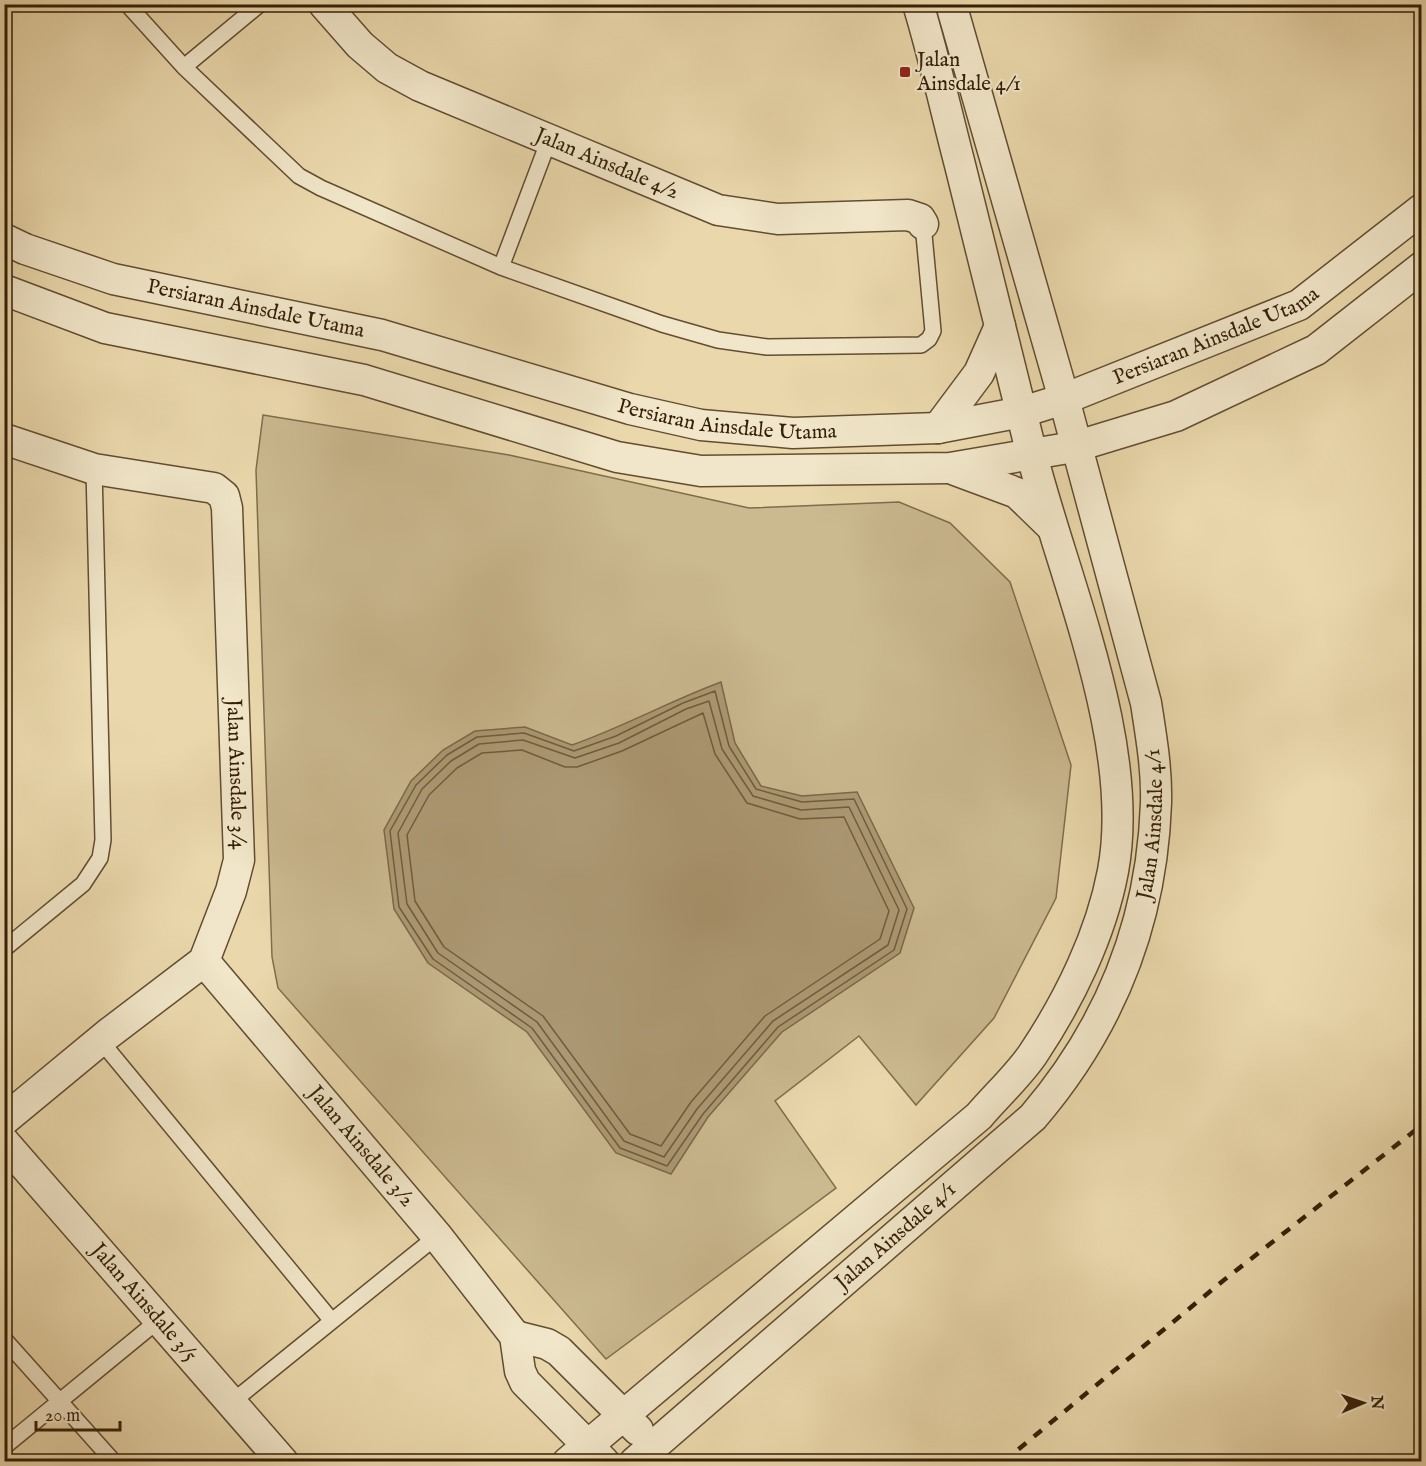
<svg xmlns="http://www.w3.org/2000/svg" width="1426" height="1466" font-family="'IM FELL English',serif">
<rect width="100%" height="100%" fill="#ead8ac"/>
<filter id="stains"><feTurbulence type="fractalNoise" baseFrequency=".00333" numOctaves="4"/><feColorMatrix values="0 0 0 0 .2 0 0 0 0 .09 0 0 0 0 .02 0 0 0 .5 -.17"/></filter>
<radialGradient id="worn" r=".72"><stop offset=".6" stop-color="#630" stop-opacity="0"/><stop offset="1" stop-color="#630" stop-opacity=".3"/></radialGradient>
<path fill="#cbb990" stroke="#806c4c" stroke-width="1.5" d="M263,415l246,40 240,53 150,-6 51,21 60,59 61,183 -15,133 -62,120 -78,87 -57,-69 -84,65 61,87 -230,171 -328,-371 -6,-31 -16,-487z"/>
<path fill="#ac9974" stroke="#7c6848" stroke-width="1.5" d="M721,682l14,61 26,43 41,10 55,-4 57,116 -14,45 -118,79 -74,85 -37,57 -55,-21 -89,-121 -99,-69 -34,-54 -10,-79 27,-49 32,-31 32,-19 50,-4 47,18c51,-18 98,-44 149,-63z"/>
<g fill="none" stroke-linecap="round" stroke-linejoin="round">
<path stroke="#705c3e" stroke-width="1.5" d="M715,691l14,55 27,43 46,13 52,-3 53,110 -13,41 -116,77 -75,87 -36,52 -47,-18 -88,-120 -99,-69 -34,-52 -9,-76 26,-46 31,-30 30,-18 47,-4 50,18 42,-15 67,-33z
M709,701l13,48 31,47 48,14 48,-3 50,103 -11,35 -115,76 -76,88 -33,48 -40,-16 -87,-119 -99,-69 -31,-49 -9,-71 24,-44 29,-28 28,-17 44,-4 52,18 44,-15 67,-34z
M703,713l12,41 32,49 53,16 44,-2 45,94 -9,28 -115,77 -74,86 -30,44 -31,-12 -87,-118 -99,-69 -29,-46 -8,-66 22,-40 28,-27 25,-15 40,-3 43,17h12l45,-16z"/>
<defs>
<path id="service" d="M127,4l57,63 115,109 22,12 180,79 161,57 56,16 49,7 154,-2 8,-6 4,-8 -10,-107
M184,67l76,-63
M501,267l48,-127
M4,949l79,-65 17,-26 3,-18 -9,-371
M100,1040l232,281
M4,1339l110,123
M232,1402l205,-166
M4,1447l156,-128"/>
<g id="minor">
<path id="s1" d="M324,4l36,41 27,23 33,18 298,124 60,9 130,-4 12,4 3,5"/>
<path id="s2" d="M4,239l21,10 88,30 269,56 248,74 71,16 92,8 145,-5 84,-16 42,-13 235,-94 123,-96"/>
<path d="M4,290l101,38 259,52 253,77 84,14 249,-3 124,-21 102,-31 140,-66 106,-83"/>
<path d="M938,428l41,-55 21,-47"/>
<path id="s3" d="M4,439l90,30 120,19 10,8 3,12 12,352 -8,31 -27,70 -96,73 -104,86"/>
<path d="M955,470l62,23 34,33"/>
<path id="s4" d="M204,961l233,275 78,100 5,35 5,11 79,80"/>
<path id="s5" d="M4,1142l279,320"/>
<path d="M515,1336l32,8 12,7 79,79"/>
<path d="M568,1462l411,-346c17,-20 39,-40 54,-62 36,-54 68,-119 80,-183 24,-129 -51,-295 -82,-420 -24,-95 -47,-191 -71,-286 -14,-54 -26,-108 -42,-161"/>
<path id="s6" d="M635,1462l398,-345c77,-90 119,-195 123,-314 1,-34 -5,-67 -10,-100l-82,-304 -113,-395"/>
</g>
</defs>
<use href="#service" stroke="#624d30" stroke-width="18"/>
<use href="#minor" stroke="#624d30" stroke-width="33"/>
<use href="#service" stroke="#f1e6c9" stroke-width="15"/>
<use href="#minor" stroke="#f1e6c9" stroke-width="30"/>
<path stroke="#341f07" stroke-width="4.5" stroke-dasharray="10 10" stroke-linecap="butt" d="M1003,1462l221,-182 198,-155"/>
</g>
<rect fill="#8f2418" stroke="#f1e6c9" stroke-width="2" x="899" y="66" width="12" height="12" rx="3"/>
<g text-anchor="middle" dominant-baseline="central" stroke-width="4.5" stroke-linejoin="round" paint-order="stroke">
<g font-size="21" fill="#341f07" stroke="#f1e6c9" text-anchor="start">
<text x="917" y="60">Jalan<tspan x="917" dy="24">Ainsdale 4/1</tspan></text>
</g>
<g font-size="21" fill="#341f07" stroke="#f1e6c9">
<text stroke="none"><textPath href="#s1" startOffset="330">Jalan Ainsdale 4/2</textPath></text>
<text stroke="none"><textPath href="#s2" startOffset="262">Persiaran Ainsdale Utama</textPath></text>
<text stroke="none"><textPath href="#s2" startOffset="1254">Persiaran Ainsdale Utama</textPath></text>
<text stroke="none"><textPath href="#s2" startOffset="748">Persiaran Ainsdale Utama</textPath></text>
<text stroke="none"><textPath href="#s3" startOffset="508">Jalan Ainsdale 3/4</textPath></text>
<text stroke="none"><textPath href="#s6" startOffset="849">Jalan Ainsdale 4/1</textPath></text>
<text stroke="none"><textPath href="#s4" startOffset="243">Jalan Ainsdale 3/2</textPath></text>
<text stroke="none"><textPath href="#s6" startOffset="345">Jalan Ainsdale 4/1</textPath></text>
<text stroke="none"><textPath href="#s5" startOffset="213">Jalan Ainsdale 3/5</textPath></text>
</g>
</g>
<rect width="1426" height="1466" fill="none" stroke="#ead8ac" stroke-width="24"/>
<rect x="6" y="6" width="1414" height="1454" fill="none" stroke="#341f07" stroke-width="3"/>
<rect x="12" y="12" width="1402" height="1442" fill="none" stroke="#341f07" stroke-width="1.5"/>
<g transform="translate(1363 1403) rotate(88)" stroke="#f1e6c9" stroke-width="4.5" paint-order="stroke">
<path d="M0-4.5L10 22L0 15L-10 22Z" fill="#341f07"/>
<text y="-9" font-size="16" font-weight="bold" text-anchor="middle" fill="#341f07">N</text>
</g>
<path d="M36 1421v9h84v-9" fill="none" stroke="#341f07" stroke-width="3"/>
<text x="45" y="1421" font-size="18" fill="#341f07" stroke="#f1e6c9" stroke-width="4.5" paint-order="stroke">20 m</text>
<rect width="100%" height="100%" filter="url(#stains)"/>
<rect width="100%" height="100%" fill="url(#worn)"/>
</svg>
